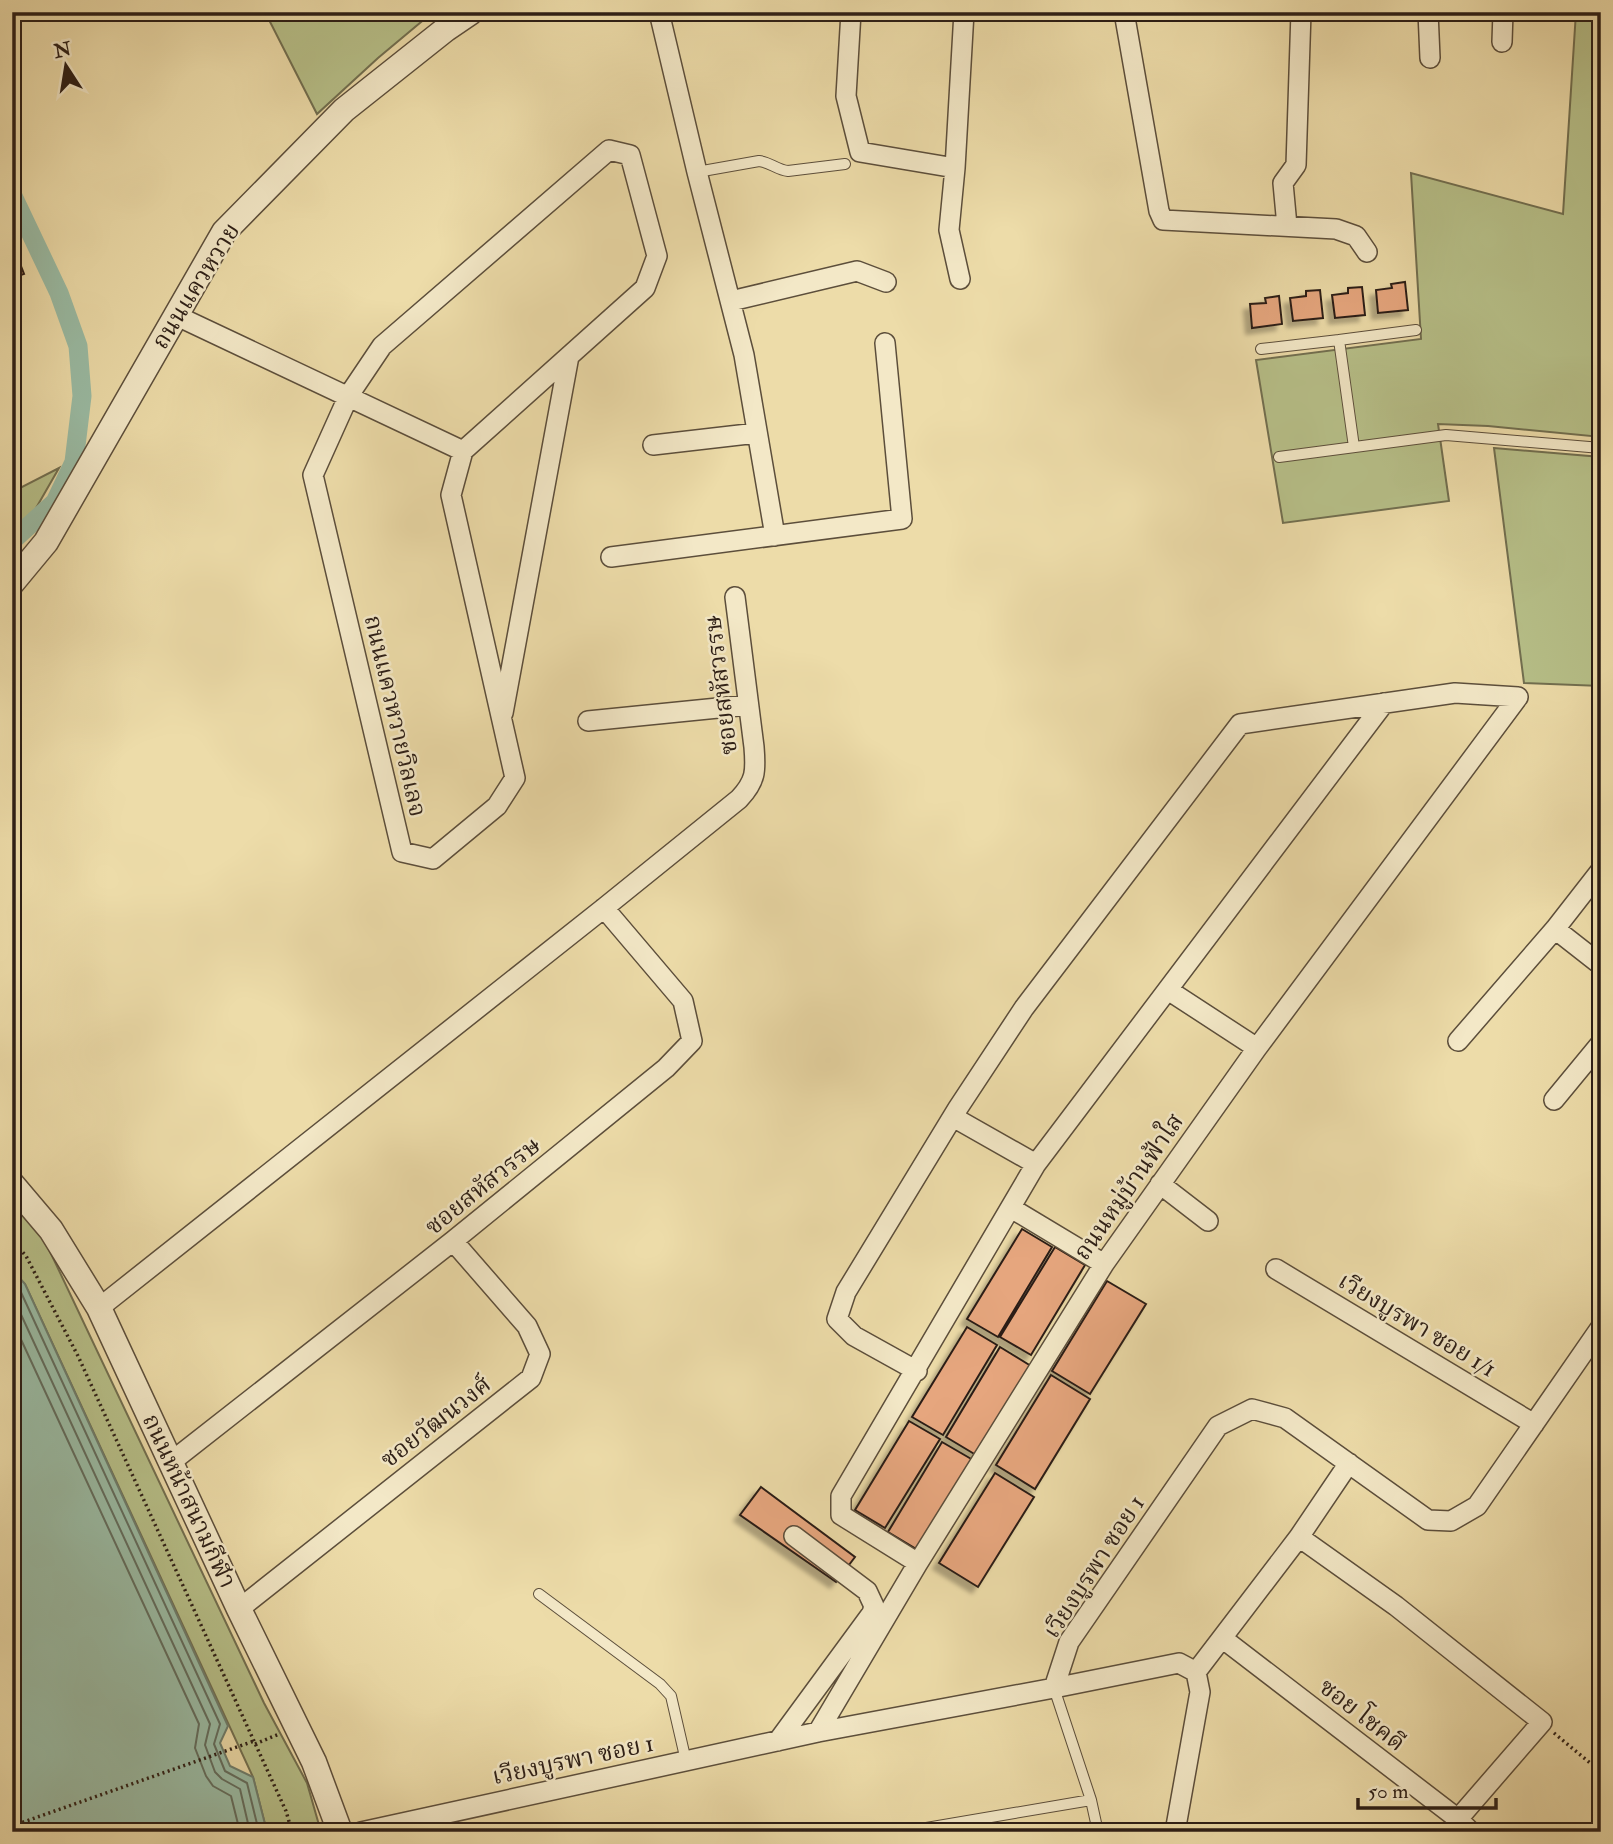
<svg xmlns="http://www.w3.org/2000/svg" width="1613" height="1844" font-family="'IM FELL Double Pica','Noto Serif Thai',serif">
<defs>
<filter id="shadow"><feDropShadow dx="-6" dy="6" stdDeviation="2" flood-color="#0004"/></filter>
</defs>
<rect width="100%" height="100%" fill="#eddca9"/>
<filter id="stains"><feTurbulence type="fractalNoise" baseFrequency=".00286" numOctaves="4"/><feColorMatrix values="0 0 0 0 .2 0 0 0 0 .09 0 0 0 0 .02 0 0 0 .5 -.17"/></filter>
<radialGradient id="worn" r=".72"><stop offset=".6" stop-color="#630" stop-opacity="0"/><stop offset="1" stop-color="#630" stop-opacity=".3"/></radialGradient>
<path fill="#b7c089" stroke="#726f50" stroke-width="2" d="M265,12h168l-55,46 -61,56z
M1576,12h25v425l-113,-11 -50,-2 11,77 -166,22 -27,-163 165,-21 -10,-166 152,41z
M1494,448l107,9v229l-77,-3z
M59,468l-47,82v-58z
M12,1202l33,39 219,462 43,80 14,49h-54l-14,-55 -228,-493 -13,-14z"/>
<path fill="#9abca5" stroke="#6e7d6c" stroke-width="2" d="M12,1270l13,14 203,442 -8,17 10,23 23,11 14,55h-255z"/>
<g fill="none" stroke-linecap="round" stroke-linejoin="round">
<path stroke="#636d5e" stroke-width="2" d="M12,1280l7,8 201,436 -6,20 11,27 22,12 12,49
M12,1295l198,429 -5,21 10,27 7,7 18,10 10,43
M12,1320l187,404 -4,24 11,28 7,10 18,10 9,36"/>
<path stroke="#9abca5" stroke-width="19" d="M12,194l47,99 19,53 4,50 -8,66 -19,40 -43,39"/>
</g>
<path fill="#e6a67e" stroke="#2c1e16" stroke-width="2" filter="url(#shadow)" d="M12,243l12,31 -12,4z
M1405,282l3,28 -30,3 -2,-23 16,-2 -1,-4z
M1362,287l3,28 -30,3 -3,-23 16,-2v-5z
M1320,290l3,28 -30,3 -3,-23 16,-2v-5z
M1279,296l3,28 -30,4 -2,-24 16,-1 -1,-5z
M1022,1229l30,18 -54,90 -31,-18z
M1055,1247l30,18 -54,90 -31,-18z
M1107,1281l39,23 -56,90 -38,-23z
M967,1327l30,18 -54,90 -31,-18z
M1000,1347l31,19 -55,89 -30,-18z
M1051,1375l39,24 -55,90 -39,-24z
M909,1421l31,18 -55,89 -30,-18z
M942,1442l31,18 -55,90 -30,-18z
M995,1473l39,24 -56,90 -39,-24z
M761,1487l94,70 -19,25 -96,-67z"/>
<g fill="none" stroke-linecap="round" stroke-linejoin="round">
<defs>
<path id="service" d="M697,172l62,-11c11,1 18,9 29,10l57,-7
M1339,340l77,-10
M1261,349l78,-9 15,107
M1279,457l167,-22 155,13
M539,1594l121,90 11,12 15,65
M1054,1688l37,112 7,32
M903,1832l188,-32"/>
<path id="minor" d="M659,12l38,160 47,183 31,181
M851,12l-5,84 14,56 95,16
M1124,12l35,199 4,9 173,9 20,7 11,16
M1428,12l2,46
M1502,42l1,-30
M609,150l21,5 27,101 -12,32 -182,163 -12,44 64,283 -18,28 -64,53 -31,-7 -89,-377 36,-80 33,-49z
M1287,226l-4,-43 13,-18 5,-153
M960,279l-11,-49 6,-62 9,-156
M731,301l126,-30 29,11
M175,315l288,136
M653,445l104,-12
M611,557l291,-38 -17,-176
M503,713l66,-357
M588,721l160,-16
M1555,929l46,36
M1168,990l89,58
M1458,1041l97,-112 46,-59
M1554,1100l47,-57
M953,1117l83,47
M1160,1184l48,37
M1011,1208l93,56
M1276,1269l258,155
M99,1308l505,-400 135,-109c17,-18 17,-28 15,-52l-19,-150
M917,1371l-63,-35 -17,-17 9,-27 112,-184 66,-100 216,-284 215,-31 63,4
M171,1462l282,-221 213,-173 26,-27 -9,-40 -79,-93
M1299,1537l97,69 146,116 -84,97
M918,1563l-77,-48v-19l195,-332 348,-461
M239,1609l292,-231 9,-24 -13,-28 -74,-85
M1222,1638l236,181 13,13
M1196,1672l103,-135 50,-74
M1054,1688l125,-25 17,9 4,20 -25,140
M818,1732l100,-169 186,-299 153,-216 261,-351
M778,1741l94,-128 2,-7 -7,-15 -73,-55
M361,1832l457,-100 236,-44 15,-46 149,-216 34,-17 33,9 143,102 23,1 26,-15 124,-179"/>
<path id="tertiary" d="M12,583l34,-41 178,-310 120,-122 102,-81 25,-17
M12,1184l39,46 48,78 140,301 75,153 26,70"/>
</defs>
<use href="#service" stroke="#5c4e3b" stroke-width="12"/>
<use href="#minor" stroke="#5c4e3b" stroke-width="22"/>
<use href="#tertiary" stroke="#5c4e3b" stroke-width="27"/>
<path stroke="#2c1e16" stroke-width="3.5" stroke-dasharray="2 3.5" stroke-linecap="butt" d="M12,1240l14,16 52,100 208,455 6,21
M1554,1733l47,39
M255,1744l24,-10
M12,1826l242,-85"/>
<use href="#service" stroke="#f3e8c7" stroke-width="10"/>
<use href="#minor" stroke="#f3e8c7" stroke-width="19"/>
<use href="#tertiary" stroke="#f3e8c7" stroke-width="24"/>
</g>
<g text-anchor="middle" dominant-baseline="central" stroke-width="5" stroke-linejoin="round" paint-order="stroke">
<g font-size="24" fill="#2c1e16" stroke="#f3e8c7">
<text transform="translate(196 286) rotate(-58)">ถนนแควหวาย</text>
<text transform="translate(721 685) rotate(-97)">ซอยสหัสวรรษ</text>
<text transform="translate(395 716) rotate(77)">ถนนแควหวายวิลเลจ</text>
<text transform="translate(483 1186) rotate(-39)">ซอยสหัสวรรษ</text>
<text transform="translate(1129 1187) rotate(-55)">ถนนหมู่บ้านฟ้าใส</text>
<text transform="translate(1417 1325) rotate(31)">เวียงบูรพา ซอย 1/1</text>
<text transform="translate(436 1422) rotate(-38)">ซอยวัฒนวงศ์</text>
<text transform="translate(189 1501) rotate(65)">ถนนหน้าสนามกีฬา</text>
<text transform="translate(1094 1567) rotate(-57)">เวียงบูรพา ซอย 1</text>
<text transform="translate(1362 1715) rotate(38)">ซอย โชคดี</text>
<text transform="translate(573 1760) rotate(-12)">เวียงบูรพา ซอย 1</text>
</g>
</g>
<rect width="1613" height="1844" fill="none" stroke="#eddca9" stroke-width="42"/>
<rect x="14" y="14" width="1585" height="1816" fill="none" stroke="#2c1e16" stroke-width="3.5"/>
<rect x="21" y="21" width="1571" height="1802" fill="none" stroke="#2c1e16" stroke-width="2"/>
<g transform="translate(66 66) rotate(348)" stroke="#f3e8c7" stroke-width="5" paint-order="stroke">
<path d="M0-5L12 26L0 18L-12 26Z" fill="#2c1e16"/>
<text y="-10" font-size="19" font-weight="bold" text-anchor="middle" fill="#2c1e16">N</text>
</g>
<path d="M1358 1798v10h138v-10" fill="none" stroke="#2c1e16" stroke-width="3.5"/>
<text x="1368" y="1798" font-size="21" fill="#2c1e16" stroke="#f3e8c7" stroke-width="5" paint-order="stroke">50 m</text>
<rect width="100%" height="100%" filter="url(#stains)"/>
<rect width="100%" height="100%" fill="url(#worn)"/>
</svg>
